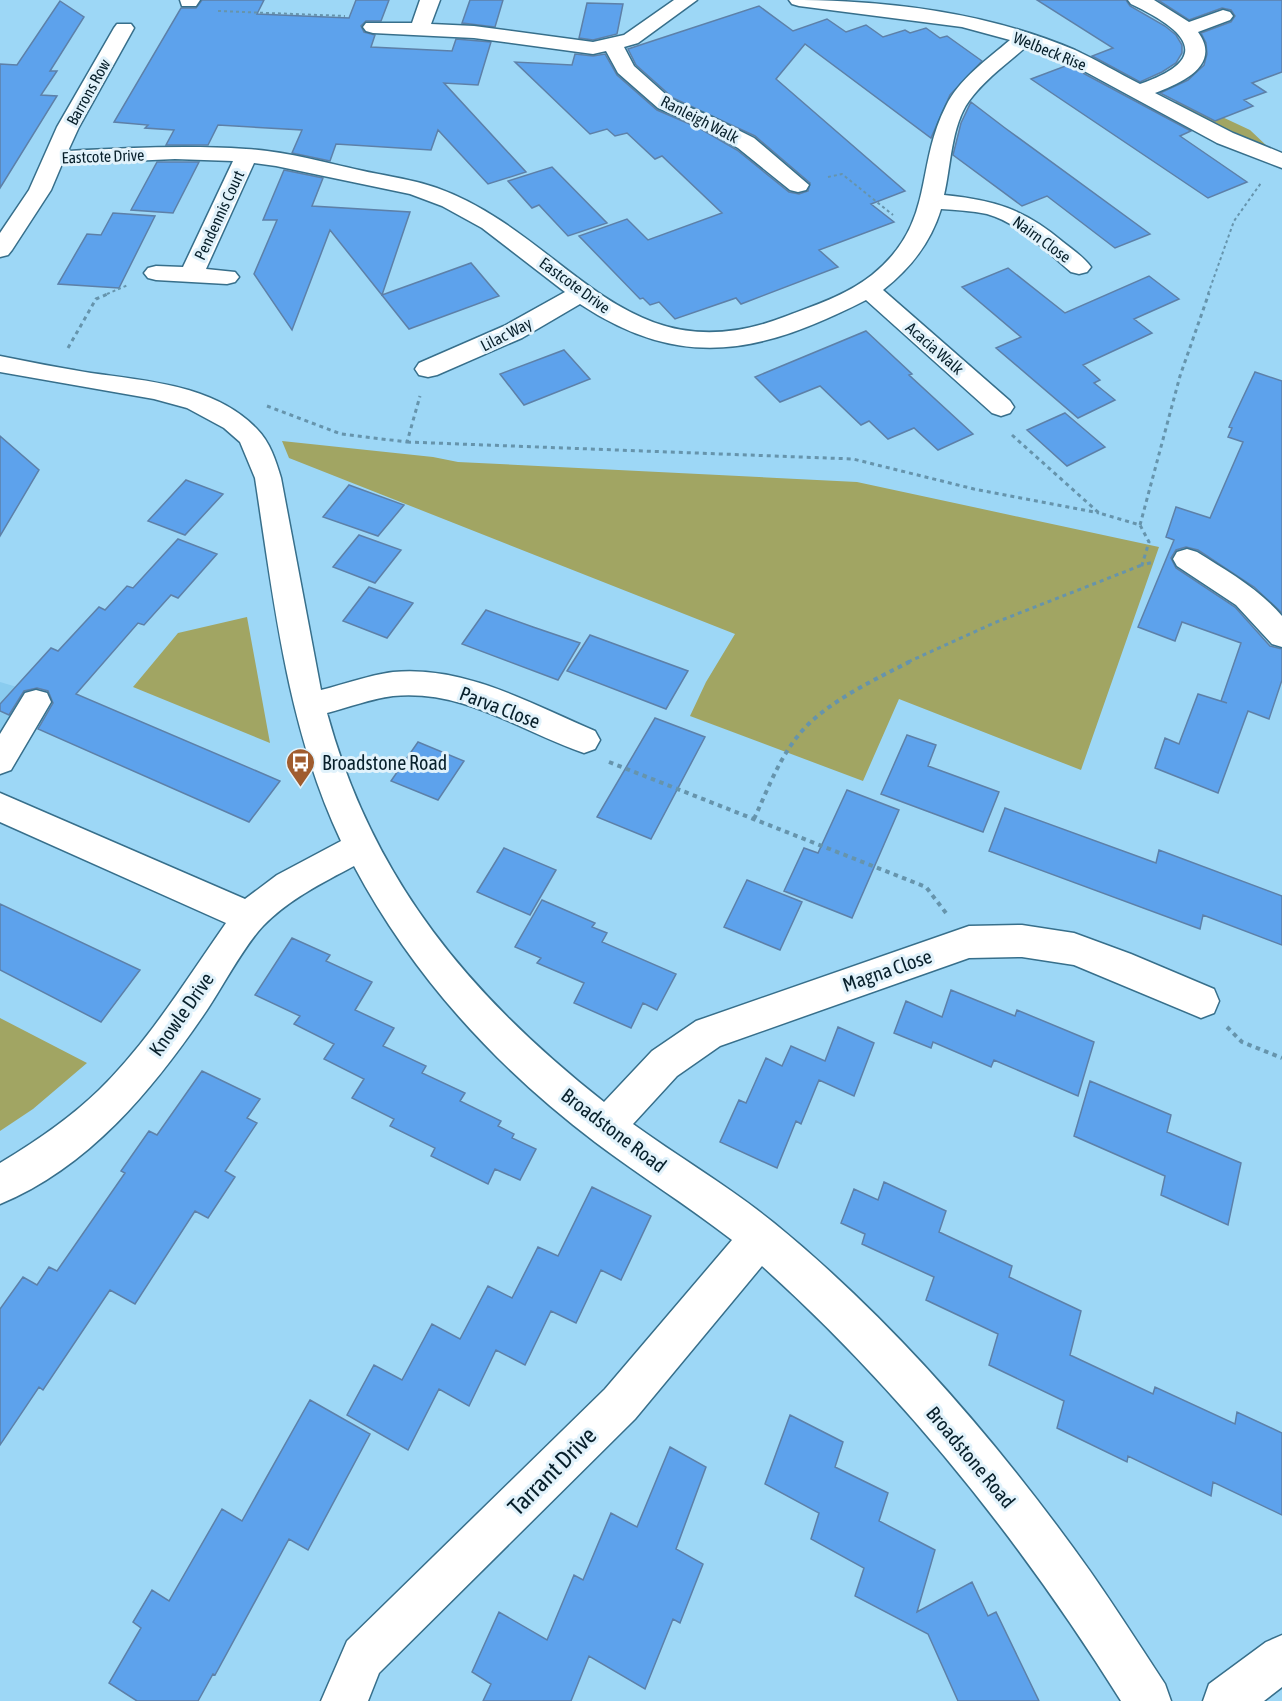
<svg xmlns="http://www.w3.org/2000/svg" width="1282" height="1701" font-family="'Asap Condensed',sans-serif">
<rect width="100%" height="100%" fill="#9dd7f6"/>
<path fill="#8accef" d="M0,682l61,18 -45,51 -16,24z"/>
<path fill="#a1a563" d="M1178,100l10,1 62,29 18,17 -31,-11 -58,-29 -5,-4z
M282,441l151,16 25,5 399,20 302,65 -78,223 -182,-71 -36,82 -173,-65 16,-34 29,-48 -446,-176z
M247,617l23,126 -137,-56 45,-54z
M0,1018l87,45 -54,46 -33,22z"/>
<path fill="#5da2ec" stroke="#5d80a8" stroke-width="1.5" d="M202,0h62l-7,14 92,4 7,-18h33l-8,21h-15l-5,5 3,6 11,3 -4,12 81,4 4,-12 35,3 -13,43 -34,-2 82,89 -38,12 -50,-54 -7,20 -95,-6 -6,17 -38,-8 10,-23 -84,-5 -10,20h-42l8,-15 -29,-2 3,-3 -34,-3 67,-114h15z
M470,0h33l-8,27 -33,-4z
M1037,0h89l4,6 35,20 11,9 6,10v8l-6,10 -14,9 -22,10 -48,-26 21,-8z
M1158,0h124v72l-30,11 14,9 -22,8 9,6 -38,15 -55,-28 28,-13 16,-15 3,-11 -1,-11 -5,-10 30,-11 4,-6 -4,-6 -9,-2 -33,12z
M60,1l24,16 -34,54h7l-16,24 16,1 -57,92v-124l17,1z
M587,3l36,1 -6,30 -24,6 -14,-2z
M759,6l34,25 34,-12 19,13 20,-7 17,12 22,-7 5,3 16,-5 14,10 7,-2 35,25 -32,34 -19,43 -126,-94 -29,35 129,112 -34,13 23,18 -75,28 19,17 -97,37 -5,-6 -61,21 -16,-17 -9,3 -7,-7 -3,1 -61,-63 48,-17 21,21 74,-27 -60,-57 -7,3 -28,-26 -12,3 -8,-7 -17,5 -75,-72 57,3 3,-11 18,2 12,-2 12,21 40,35 42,18 38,22 52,42 10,2 9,-3 2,-8 -55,-47 -82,-38 -37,-33 -8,-16z
M1068,65l123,66 -11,5 67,46 -39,16 -177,-119z
M971,102l34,26 145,106 -35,14 -68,-52 -25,10 -69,-51 8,-32z
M157,162h42l-26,51 -42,-3z
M552,167l55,56 -39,13 -29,-31 -7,3 -24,-27z
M284,170l39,8 -11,28 98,6 -28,83 89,-32 28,33 -90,33 -79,-99 -38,100 -38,-56 23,-54h-14z
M113,213l42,3 -36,72 -61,-4 29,-50 14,1z
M1008,268l57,45 84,-37 30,23 -45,20 18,14 -69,32 17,15 -6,3 21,17 -37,18 -82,-70 25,-11 -59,-50z
M866,331l46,43 -3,1 64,59 -35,16 -24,-22 -26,11 -19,-18 -8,4 -41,-39 -40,16 -25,-25z
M564,350l26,29 -66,26 -24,-31z
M1255,372l27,9v232l-28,-26 -56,-37 -12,-3 -10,3 -5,8 5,10 59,39 35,39 12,3v31l-13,39 -21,-8 -30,82 -63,-25 10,-30 14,6 19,-50 29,9 -6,-2 20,-58 -59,-21 -7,19 -37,-14 36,-87 -8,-3 10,-30 34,11 33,-76 -15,-5 4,-9 -3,-1z
M1065,413l40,34 -38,19 -40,-36z
M0,436l39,34 -39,66z
M186,480l37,14 -38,41 -37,-14z
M349,485l55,20 -26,31 -55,-19z
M359,535l42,15 -26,33 -42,-16z
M178,539l39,15 -39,44 -7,-3 -27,30 -6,-2 -62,71 204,87 -31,41 -211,-93 15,-26 -5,-12 -11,-3 -13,3 -15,24 -9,-4v-7l51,-56 7,3 41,-44 6,3 22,-24 6,2z
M369,587l44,16 -26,35 -44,-17z
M486,610l47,17 47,16 -22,37 -96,-36z
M590,635l98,36 -22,38 -99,-38z
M655,718l50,19 -54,102 -54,-22z
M907,735l29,10 -8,21 71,26 -16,40 -102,-38z
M418,742l46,19 -26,39 -47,-19z
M847,790l52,20 -47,108 -68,-27 20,-43 14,5z
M1005,808l151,55 3,-13 123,46v49l-79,-30 -3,14 -211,-78z
M504,848l52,22 -26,45 -53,-23z
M747,880l55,22 -22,48 -56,-23z
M542,900l53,23 -3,4 15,6 -5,9 74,32 -19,36 -14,-7 -12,25 -57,-25 10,-20 -47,-20 4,-5 -26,-11z
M0,904l140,66 -39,52 -101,-52z
M292,938l38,17 -4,6 46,21 -17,28 39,18 -11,18 43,20 -4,7 43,20 -5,8 41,20 -3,5 16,8 -2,4 24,11 -16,31 -25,-11 -7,15 -57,-28 4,-8 -45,-22 4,-7 -42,-21 12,-19 -40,-20 10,-15 -40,-20 6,-8 -45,-21z
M951,990l64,26 2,-6 77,32 -16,54 -84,-36 -3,7 -58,-25 -2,6 -37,-15 12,-32 36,16z
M838,1027l36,16 -20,53 -35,-16 -18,44 -5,-3 -19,47 -57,-26 19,-42 7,3 20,-45 16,8 9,-20 34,15z
M202,1071l58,28 -13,19 10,5 -32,48 10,6 -27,41 -13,-7 -60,93 -25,-14 -67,100 -4,-3 -39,58v-136l23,-32 14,8 12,-18 8,4 68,-98 -4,-2 28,-40 8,4z
M1090,1081l81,34 -4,17 74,31 -13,62 -67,-30 4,-19 -91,-40z
M884,1182l62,29 -7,21 73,34 -3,11 72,34 -11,44 83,39 2,-7 80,37 2,-12 45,21v82l-69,-33 -2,14 -83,-40 -1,6 -70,-34 7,-27 -75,-36 9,-31 -72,-34 8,-23 -72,-33 3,-10 -24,-11 13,-34 24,11z
M592,1187l59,29 -30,64 -20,-10 -25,53 -25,-12 -26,54 -29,-15 -27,56 -30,-17 -31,61 -61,-35 27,-50 28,15 30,-56 28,15 28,-53 24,12 26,-51 20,9z
M310,1400l60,34 -62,116 -19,-11 -74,136 -2,-1 -15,27h-61l-28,-18 32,-55 -8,-6 19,-32 17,11 53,-92 20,12z
M790,1415l53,27 -8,25 53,26 -9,28 56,29 -18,62 55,-30 16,34 8,-4 43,89h-81l-30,-67 -73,-38 9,-28 -53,-29 8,-26 -54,-29z
M670,1447l36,20 -30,82 27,15 -23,59 -7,-4 -28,70 -56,-33 -18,45h-88l8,-17 -19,-12 27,-60 48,28 27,-65 9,5 28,-67 26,14z"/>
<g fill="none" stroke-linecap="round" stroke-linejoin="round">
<defs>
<path id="minor" d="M180,0h20l-4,6h-14z
M420,0h20l-9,24 43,2 119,16 31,-7 50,-35h23l-59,43 -14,4 10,19 38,34 42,18 40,20 55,47 -3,5 -8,2 -8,-2 -52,-42 -38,-22 -42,-18 -40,-35 -12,-22 -13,3 -119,-16 -101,-5 -7,-2 -3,-4 3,-4h46z
M789,0c97,0 197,12 286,50 22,10 43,23 65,34 75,-26 46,-54 -9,-80l-3,-4h26l35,22 34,-12 7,2 3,4 -3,4 -32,12c24,33 -16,51 -43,61l78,40 49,20v15l-65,-25 -155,-84 -35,-13c-19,17 -43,34 -58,55 -18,25 -18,65 -25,94 50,5 80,14 119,47 10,8 21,15 28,25l-4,5 -8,2 -8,-2c-25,-21 -52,-49 -84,-58 -15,-3 -31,-4 -46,-5 -10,33 -30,59 -58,81l127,111 4,6 -4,6 -9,3 -9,-3 -126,-113c-104,53 -183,72 -286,4l-58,34 -85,37 -9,2 -9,-2 -4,-6 4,-6 85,-37 61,-34 -83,-64 -40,-22 -32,-12 -134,-28 -22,-3 -48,106 29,3 4,5 -4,5 -8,2 -71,-4 -8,-2 -4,-5 4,-5 8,-2 27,1 50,-106 -58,-2 -113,5 -11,26 -39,60 -4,5 -8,2v-24l29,-43 28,-63 57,-99 3,-4h14l3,4 -55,99 -11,24c60,-3 119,-6 178,-2 38,2 76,13 113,21 26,6 53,9 78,18 131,47 186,191 347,129 29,-11 63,-22 88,-42 64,-52 42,-106 74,-169 13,-27 42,-47 64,-66l-48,-13 -163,-21 -7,-2z
M0,356c30,6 60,12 91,17 56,8 124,12 166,56 13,13 19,32 24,49l40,212c24,-6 48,-15 72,-18 71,-7 139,32 202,59l5,9 -5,9 -11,4c-64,-22 -120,-64 -191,-57 -22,3 -44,11 -66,17 46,168 143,283 277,389l48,-51 44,-30 273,-95 53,-1 52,8 57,21 83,35 5,12 -5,12 -13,5 -127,-53 -52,-8 -53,1 -249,88 -43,30 -44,48c47,34 97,63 141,99 119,97 227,223 316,348 26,37 50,75 75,113l6,17h-50c-101,-161 -218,-308 -359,-435l-127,153 -256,254 -11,28h-47l26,-60 258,-252 127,-149c-45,-35 -92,-64 -137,-98 -99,-75 -183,-167 -241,-276 -32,17 -66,34 -91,60 -19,20 -40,60 -56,84 -53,78 -117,157 -207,194v-41c35,-21 69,-44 99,-73 50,-49 87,-110 127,-167l-226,-101v-29l245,106 32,-24 64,-34c-54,-114 -67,-240 -86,-363l-15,-36 -16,-14 -37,-20 -33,-9 -154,-27z
M1187,549l10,3c30,19 61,36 85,64v31l-10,-3 -36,-39 -59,-39 -4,-7 4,-7z
M36,690l11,3 4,9 -40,68 -11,4v-40l25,-41z
M1282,1635v52l-18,14h-61l6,-17 57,-42z"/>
</defs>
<use href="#minor" stroke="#376f8b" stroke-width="3"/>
<path stroke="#6694ac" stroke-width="2" stroke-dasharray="3 3" stroke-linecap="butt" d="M218,11l127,5
M828,177l14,-3 51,41
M107,294l21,-9
M1208,294l26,-73 27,-38"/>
<path stroke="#6694ac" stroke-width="3" stroke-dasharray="4 4" stroke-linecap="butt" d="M68,348l28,-49 14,-6
M267,406l74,28 66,8 13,-46
M1012,435l87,78 41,12 9,17 -7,23 12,-3
M407,442l446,17 121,30 125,24
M1140,525l40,-149 29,-83
M908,662l86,-39 148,-58"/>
<path stroke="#6694ac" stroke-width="4" stroke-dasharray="4.5 4.5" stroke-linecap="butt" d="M609,762l317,125 20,26
M754,819c13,-28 24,-58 43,-82 25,-33 77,-57 114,-76
M1227,1027l15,15 40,16"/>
<use href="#minor" fill="#fff" fill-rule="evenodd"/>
</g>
<defs>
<symbol id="bus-pin" viewBox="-11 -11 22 30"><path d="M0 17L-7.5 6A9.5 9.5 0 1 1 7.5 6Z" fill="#a05c2e" stroke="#e1f2fb"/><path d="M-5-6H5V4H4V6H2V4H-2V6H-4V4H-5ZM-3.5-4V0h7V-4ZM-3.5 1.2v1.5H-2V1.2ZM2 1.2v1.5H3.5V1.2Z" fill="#fff"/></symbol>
</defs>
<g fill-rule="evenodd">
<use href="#bus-pin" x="284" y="746" width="33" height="45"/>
</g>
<g text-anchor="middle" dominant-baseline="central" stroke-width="6" stroke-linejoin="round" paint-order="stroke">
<g font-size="16" fill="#08202b" stroke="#e1f2fb">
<text transform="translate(1050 51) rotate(22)">Welbeck Rise</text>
<text transform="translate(88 92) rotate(-61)">Barrons Row</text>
<text transform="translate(700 119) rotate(27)">Ranleigh Walk</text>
<text transform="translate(103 156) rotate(-2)">Eastcote Drive</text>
<text transform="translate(219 215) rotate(-65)">Pendennis Court</text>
<text transform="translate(1042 239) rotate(36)">Nairn Close</text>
<text transform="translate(575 285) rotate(36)">Eastcote Drive</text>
<text transform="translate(506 334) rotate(-27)">Lilac Way</text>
<text transform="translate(935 348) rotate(41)">Acacia Walk</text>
</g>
<g font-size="20" fill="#08202b" stroke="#e1f2fb">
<text transform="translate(500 707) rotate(21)">Parva Close</text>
<text transform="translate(887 970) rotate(-19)">Magna Close</text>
<text transform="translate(181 1014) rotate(-55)">Knowle Drive</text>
<text transform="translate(614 1130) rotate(37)">Broadstone Road</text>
<text transform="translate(971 1457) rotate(50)">Broadstone Road</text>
</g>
<g font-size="20" fill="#08202b" stroke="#e1f2fb" text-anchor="start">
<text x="322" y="762">Broadstone Road</text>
</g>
<g font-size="24" fill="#08202b" stroke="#e1f2fb">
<text transform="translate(552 1471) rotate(-45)">Tarrant Drive</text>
</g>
</g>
</svg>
